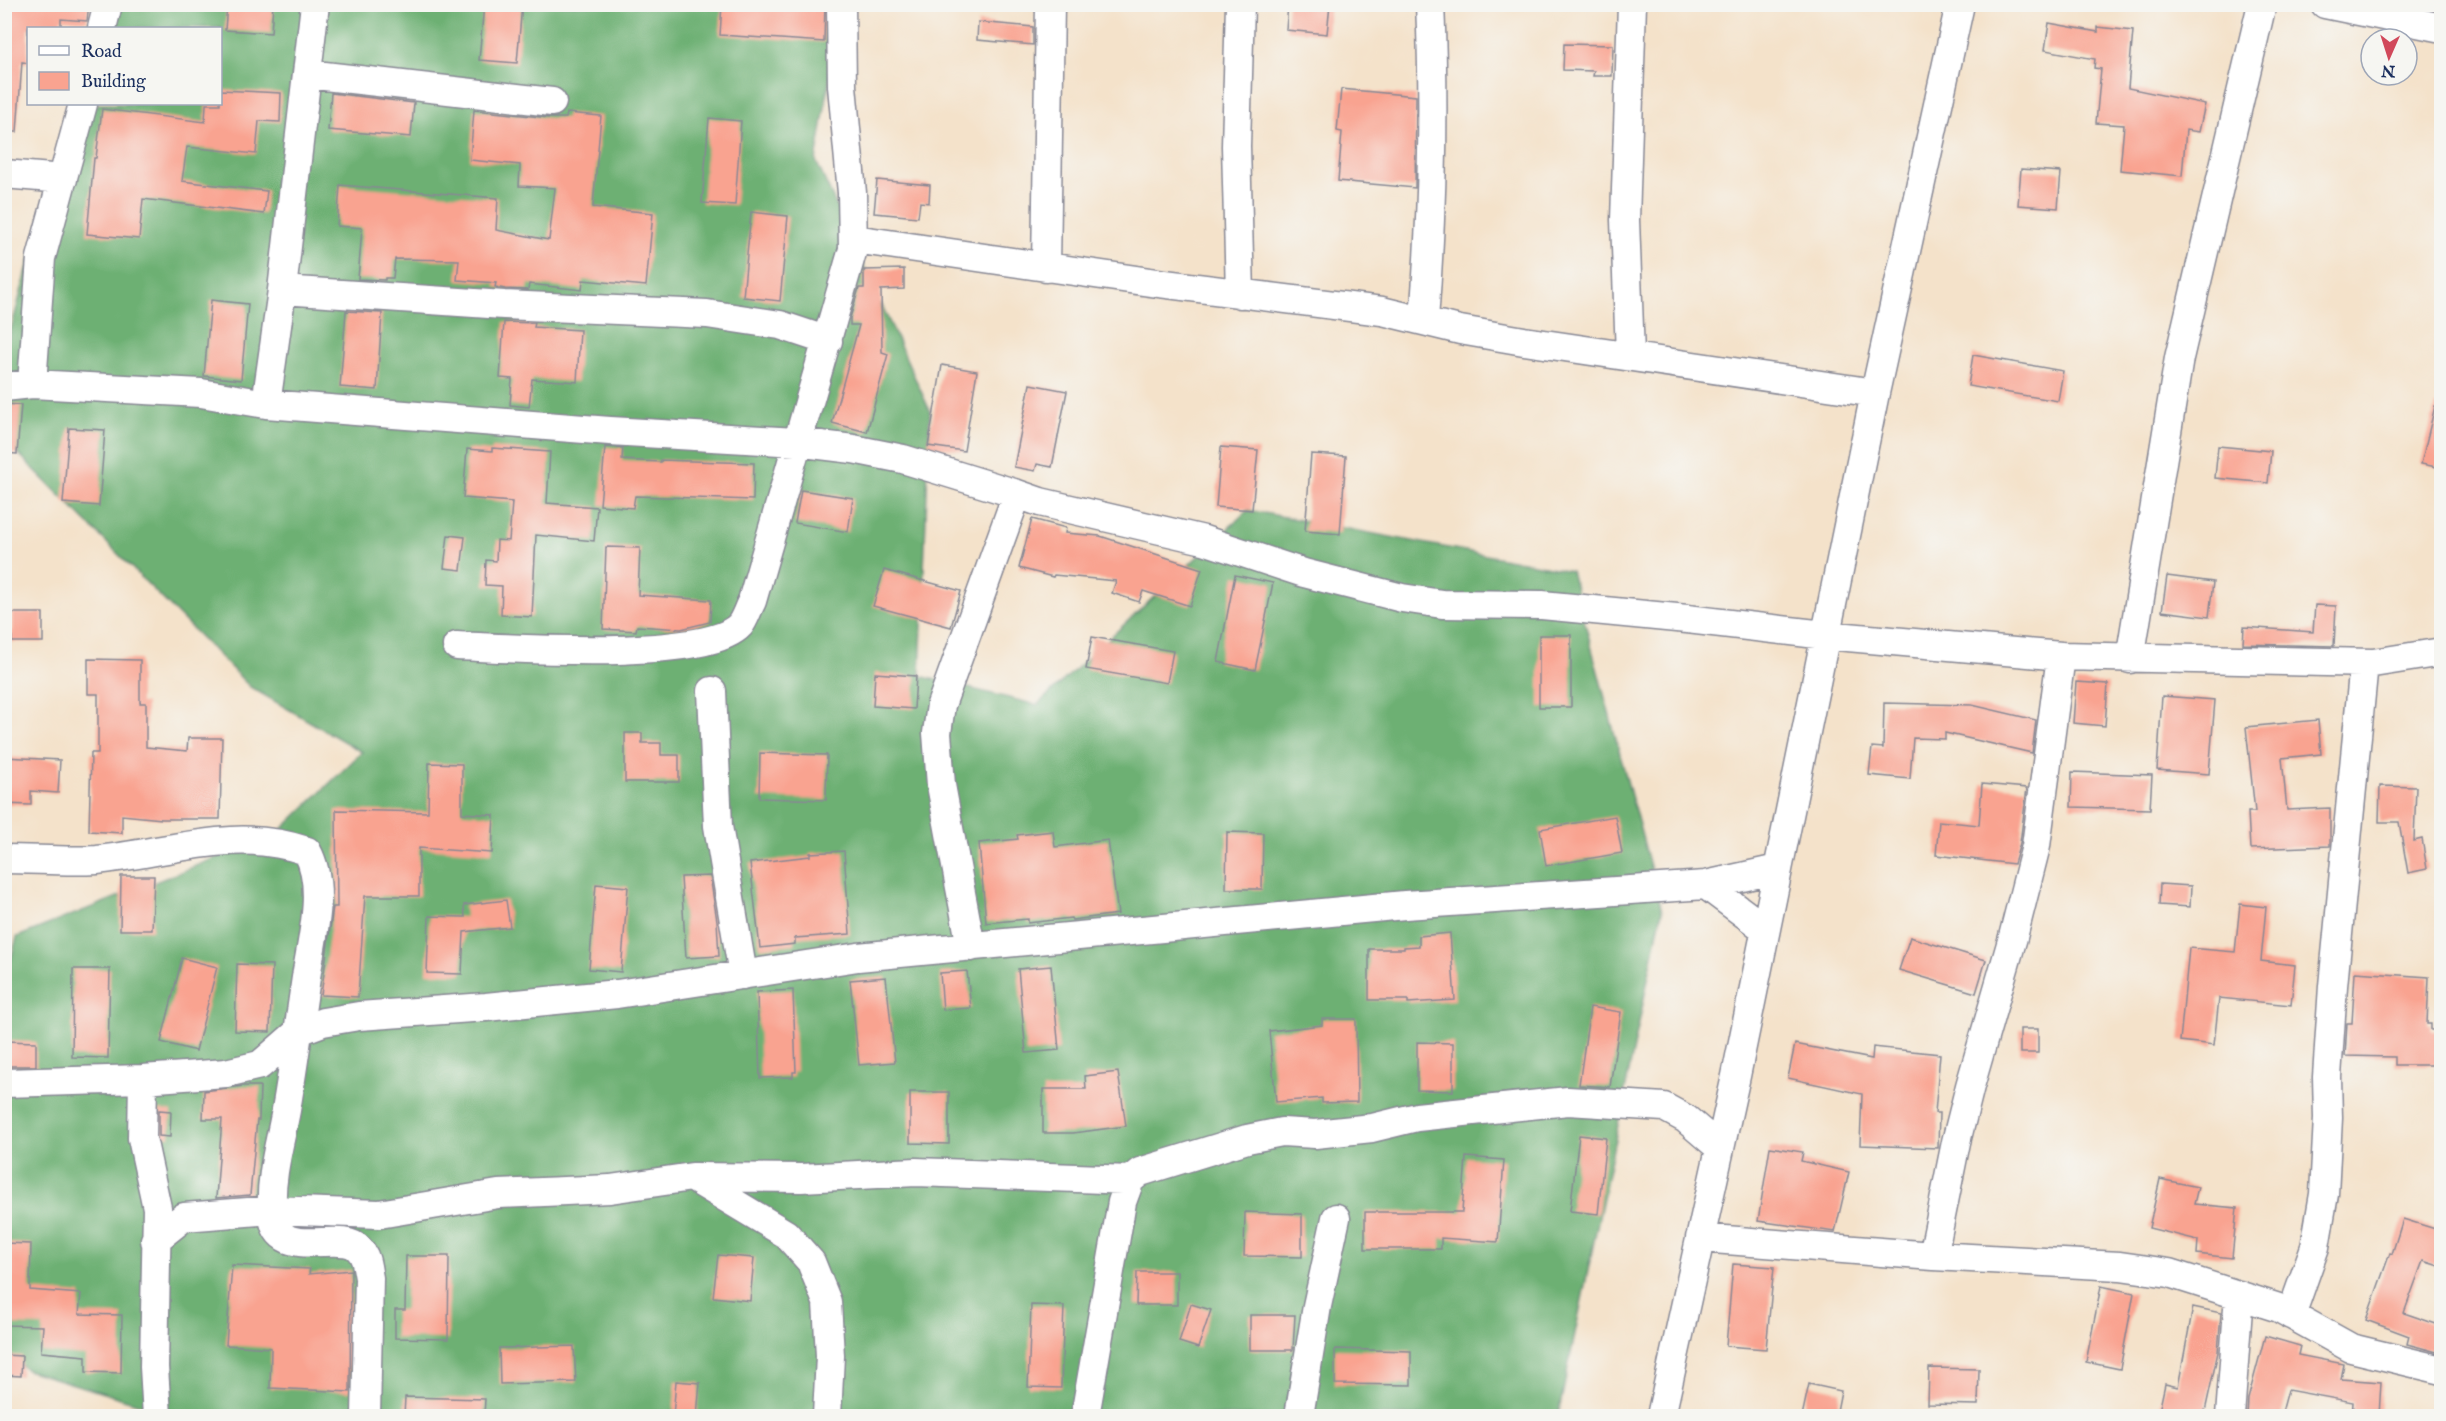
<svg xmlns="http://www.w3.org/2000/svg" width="2446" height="1421" font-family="'IM FELL English',serif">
<rect width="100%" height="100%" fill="#f6f6f2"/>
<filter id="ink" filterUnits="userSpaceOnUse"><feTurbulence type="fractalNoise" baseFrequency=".0167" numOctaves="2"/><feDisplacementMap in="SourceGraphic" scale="12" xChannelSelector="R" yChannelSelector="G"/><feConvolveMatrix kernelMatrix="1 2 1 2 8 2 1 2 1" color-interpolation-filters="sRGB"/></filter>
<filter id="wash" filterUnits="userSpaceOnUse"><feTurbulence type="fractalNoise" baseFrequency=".008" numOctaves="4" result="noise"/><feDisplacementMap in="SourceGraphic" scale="24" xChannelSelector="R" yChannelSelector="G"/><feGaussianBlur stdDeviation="1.35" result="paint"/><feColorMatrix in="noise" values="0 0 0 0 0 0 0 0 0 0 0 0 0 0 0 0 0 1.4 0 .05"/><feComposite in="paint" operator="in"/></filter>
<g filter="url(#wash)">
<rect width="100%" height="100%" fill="#f4e2ca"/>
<path fill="#6db073" stroke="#447068" stroke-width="1.5" d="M100,5h742l-26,156 114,250 -10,265 117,29 211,-195 323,61 91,340 -104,505h-1412l1,-10 -120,-36 -22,-19 -1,-367 13,-47 261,-104 84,-81 -112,-65 -245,-247v-89l67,-247h148v-76h-127z"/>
<g id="blocks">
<path fill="#f9a390" d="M8,4h81l-2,17 -26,-2v9h-33v35l-6,-1 -5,70h-13v-111z
M227,4h46l-2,29 -46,-3z
M484,4h38l-5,59 -38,-3z
M722,4h103l-1,38 -104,-7z
M1288,4h42l-3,30 -41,-4z
M978,22l55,5v18l-56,-5z
M2049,23l49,9v-5l35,4 -5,57 77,16 -6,28 -13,-2 -4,46 -62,-6 4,-45 -28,-2 5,-54 -7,-1 1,-9 -50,-9z
M1564,44l49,1 -1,31h-19l1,-5 -31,-1z
M1341,89l75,7 -1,92 -77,-7 4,-49 -5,-1z
M220,90l61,3 -1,29 -21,-1 -3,33 -69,-7 -5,34 85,10 -3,23 -121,-15 -4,40 -52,-5 7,-76h2l6,-49 103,13 1,-18h14z
M331,93l83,10 -3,34 -83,-7z
M474,110l76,8h16l1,-5 34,3 -8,91 60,6 -7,73 -63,-6 -1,10 -53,-6 -1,6 -23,-1 -10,-2 1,-4 -39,-3 2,-20 -64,-1 -2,19h-8v2l-27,-1 4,-51 -25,-2 3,-41 158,13 -2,32 53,10 6,-52 -36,-2 1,-21 -50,-5z
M709,118l32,3 -6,84 -33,-2z
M2021,169l40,3 -3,36 -40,-3z
M877,180l53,5 -1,18 -9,-1 -2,15 -44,-4z
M751,212l37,4 -8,85 -37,-4z
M904,269v20l-23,1 1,62 6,2 -21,78 -35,-9 27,-98h-9v-7l9,-30h5v-18z
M211,300l37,4 -7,76 -37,-4z
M346,311l36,2 -5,77 -37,-3z
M504,322l31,1 -1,4 46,3 -3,52 -45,-3 -3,28 -19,-2 2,-26 -12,-1z
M1973,355l90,16 -5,30 -90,-15z
M942,365l35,6 -13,80 -36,-5z
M1030,384l37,7 -15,76 -15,-3 -2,7 -21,-4z
M4,404l17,1 -4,49 -13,-1z
M2435,406h7v62l-21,-4z
M69,428l36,2 -6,76 -36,-3z
M2218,446l53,5 -3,32 -53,-5z
M605,447l18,1 -1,12 39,2v-2l93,3 -1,37 -118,-4 -2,12 -33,-3z
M1221,447l37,3 -6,60 -36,-3z
M492,448l58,4 -3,51 50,4 -3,34 -58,-6 -4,82 -31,-2 1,-29 -17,-1 1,-25 10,1 1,-21 12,1 3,-39 -49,-4 4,-49 25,2z
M1311,454l35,2 -6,78 -35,-3z
M801,490l52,8 -5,34 -53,-9z
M1032,519l34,9 -1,5 35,3 102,33 -12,37 -47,-15 -4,11 -27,-9 4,-12 -62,-6 -1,2 -34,-9z
M448,535l17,2 -4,33 -17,-2z
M606,547l34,1 -2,47 73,5 -1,22 -29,7 -44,-3 -1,5 -33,-2z
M884,570l77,21 -10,36 -78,-21z
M1235,575l38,8 -18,87 -37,-8z
M2167,576l46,6 -4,35 -47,-6z
M2315,605l21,1 -2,40 -91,-2 1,-17 69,5z
M12,613h31v29h-31z
M1539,635h32v72h-32z
M1092,637l81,14 -6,32 -81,-14z
M88,659l52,1v43h6v44l41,4 1,-13h34l-2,81h-58l-40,-4v18l-33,-2 2,-78h7v-59h-10z
M875,673l41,3 -2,33 -41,-3z
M2076,682l32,2 -3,42 -32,-3z
M2162,696l53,4 -6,74 -52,-4z
M1884,703l88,2 64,15 -4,33 -87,-20v6l-32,-1 -3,41 -41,-4 3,-28 11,1z
M2318,720l3,34 -39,4 5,52 43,-2v38l-80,3 -2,-37h7l-9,-85z
M625,733h17v10h19v12h18v27h-54z
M760,753l67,2 -1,45 -67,-2z
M4,757l56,3 -2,33 -27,-2v14l-27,-1z
M429,763l33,1v49l32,2 -2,38 -73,-5v48h-54l-7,101 -37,-2 12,-88h4l-1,-97 92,2z
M2072,772l80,3 -2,34 -79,-2z
M1982,784l45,4 -7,55 -6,21 -78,-9 3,-34 40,4z
M2380,786l36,1 -2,54 8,-2 5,30 -19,4 -9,-51h-20z
M1615,816l7,37 -76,13 -6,-37z
M1053,831l2,16 53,-7 10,74 -46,6 -1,-2 -43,5v-4l-42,4 -7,-80 39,-4 -1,-4z
M1227,832l36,1 -1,56h-36z
M844,851l6,83 -55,4v6l-35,4 -10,-85 60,-7v-3z
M121,876h33l-2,54h-32z
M710,876l7,45 2,35 -33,2 -5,-81z
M596,884l32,3 -7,85 -32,-3z
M2160,884l31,2 -1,21 -31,-2z
M506,900l4,27 -46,5 -2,42 -35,-1 2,-57 36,1 -1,-12z
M2240,904l26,3 -5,54 34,4 -4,40 -72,-7 -5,47 -34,-4 9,-93 46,4z
M1450,933l5,67 -47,3v-3h-39v-51h35v-2l15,-1v-10z
M1910,937l76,23 -10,33 -77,-23z
M182,958l35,9 -21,84 -35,-9z
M237,964l35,1 -2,67 -35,-1z
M1051,966l8,84 -33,3 -8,-84z
M73,969h37l-2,89 -36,-1z
M967,971l4,37 -28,2 -3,-37z
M2355,972l74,5 -2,47h4v6h11v35h-47v-8l-50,-1 2,-33h5z
M886,977l9,85 -36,3 -9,-85z
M793,990l3,82h-3v5l-33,1 -3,-86z
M1590,1007l31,5 -11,75 -31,-2z
M1322,1019h34l1,83 -35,1v-5l-46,4 -7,-71 53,-6z
M2020,1029h18v24h-18z
M4,1041l32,1v24h-32z
M1417,1042l36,1v48l-36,-1z
M1795,1044l77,15 1,-12 67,7 -5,59h4l-1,35 -78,-3 2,-51 -74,-16z
M1118,1072l8,54 -53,7h-30v-44h43l-1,-13z
M243,1086h17l-1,34h-2l-7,75 -34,3 6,-79h-19l1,-28z
M910,1092h39v52l-39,-1z
M159,1110l12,1 -1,26 -11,-1z
M1579,1135l27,3 -8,76 -28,-3z
M1770,1147l33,5 -2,9 48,11 -14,60 -77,-11z
M1466,1157l38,3 -6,82 -57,-4v11h-76v-37h97z
M2160,1179l38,8 -4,17 43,4 -5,50 -35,-4 1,-14 -49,-12z
M1245,1212l57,2v43l-58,-1z
M2403,1219l39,12v36l-19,-6 -19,52 38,13v11l-5,15 -30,-8 2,-8 -43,-16 24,-67 2,1z
M4,1243l27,1 -1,46 51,4 -2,20 43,1 -1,58 -35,-1v-16l-45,-4 2,-26 -39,-1z
M718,1255l36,3 -4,43 -37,-4z
M406,1256h43l-1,83 -53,-1v-28h10z
M1733,1264l41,3 -8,82 -40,-3z
M232,1265l78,4 -1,5 42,-4 -1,122 -80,-4 1,-40 -45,-3z
M1137,1272h40v33h-41z
M2101,1286l33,7 -14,76 -34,-7z
M1191,1304l20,6 -13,38 -19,-6z
M1031,1305l33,1 -3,82 -33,-1z
M2193,1307l28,6 -3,39 -14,64h-46l7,-32 13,3z
M1250,1315h45l-2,35h-43z
M2265,1336l35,10 -2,9 46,9 -3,15 40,3 -2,34h-27l1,-14 -65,-12 -7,26h-34l1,-17z
M574,1346l2,36 -76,2 -1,-36z
M1335,1349l76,2v34l-76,-1z
M4,1355l18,1 -1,20 -17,-1z
M1929,1368l50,1 -1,36 -50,-1z
M676,1381l24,2 -3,33h-24z
M1809,1384l32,7 -5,25h-34z
M405,1397l80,2 -1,17h-80z"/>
</g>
</g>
<g filter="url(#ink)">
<use href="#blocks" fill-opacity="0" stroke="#888894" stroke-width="1.5"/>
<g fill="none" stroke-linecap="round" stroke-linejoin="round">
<defs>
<path id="minor" d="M1240,4l-4,142 4,148
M2325,4l117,24
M102,28l6,-24
M307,74l245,28
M4,174l59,5
M854,239l296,43 232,29 78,19 64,11 351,52
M1046,268l4,-264
M282,290l222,15 203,9 73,11 48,16
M1424,320c8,-105 11,-210 6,-316
M1630,355l-5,-135 7,-216
M32,384l9,-126 42,-154
M4,387l28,-3 169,9 65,11 344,27 186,11 57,7 50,10 114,35
M266,404l16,-114 33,-286
M457,646c53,2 250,16 283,-21 5,-6 8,-17 12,-24l101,-352 -1,-56 -10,-107 -1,-82
M2130,659l49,-301 83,-354
M712,691l6,135 25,149
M4,859c31,0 63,3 93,1 70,-7 140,-34 210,-9 19,34 6,83 0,120 -7,46 -13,93 -21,139 -6,33 -16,66 -14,99 2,58 68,18 87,40 8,8 8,19 10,29l-3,138
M1706,885l59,44
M971,947l-30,-162 -4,-52 4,-28 76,-211 23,8 164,38 100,33 98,25 40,6 100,1 145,14 138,16 236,21 312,7 69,-11
M143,1079l-1,59 15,70 -3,159 3,49
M4,1083l139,-4 83,-6 34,-8 39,-34 24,-9 36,-6 127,-9 131,-13 241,-37 547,-52 301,-20 72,-16
M693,1178l93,56 25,28 16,40 3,54 -3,60
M1700,1238l233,18 187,10 49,7 110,35 72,40 91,22
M155,1240l29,-23 88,-7 107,4 119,-20 112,-5 82,-12 109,1 115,-6 214,8
M1933,1256l23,-114 14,-56 43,-149 23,-91 25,-190
M2291,1315l24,-68 9,-53 4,-76 -1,-41 6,-91 31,-323
M1085,1416l37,-214 8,-22 10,-8 107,-33 35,-7 33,2 57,-6 45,-11 151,-16 96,6 22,12 34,29
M1299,1416l18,-110 19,-88
M1661,1416l75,-340 139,-683 85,-389
M2230,1416l9,-121"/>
</defs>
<use href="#minor" stroke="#888894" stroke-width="31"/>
<use href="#minor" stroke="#fff" stroke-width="28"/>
</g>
</g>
<rect width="2446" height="1421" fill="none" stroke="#f6f6f2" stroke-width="24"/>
<rect x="27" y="27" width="195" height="78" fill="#f6f6f2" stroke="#9ea6b7" stroke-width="1.5"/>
<rect x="39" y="46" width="30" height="9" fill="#ffffff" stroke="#9ea6b7" stroke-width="1.5"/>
<text x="81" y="57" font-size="18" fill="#1b2f5e">Road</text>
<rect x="39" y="72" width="30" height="18" fill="#f9a390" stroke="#9ea6b7" stroke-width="1.5"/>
<text x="81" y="87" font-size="18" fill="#1b2f5e">Building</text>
<g transform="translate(2389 57) rotate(183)"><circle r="28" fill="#f6f6f2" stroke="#9ea6b7" stroke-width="1.5"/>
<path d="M0-4.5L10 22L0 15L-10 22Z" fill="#d1495b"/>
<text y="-9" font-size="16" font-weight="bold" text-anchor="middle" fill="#1b2f5e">N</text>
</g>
</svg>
